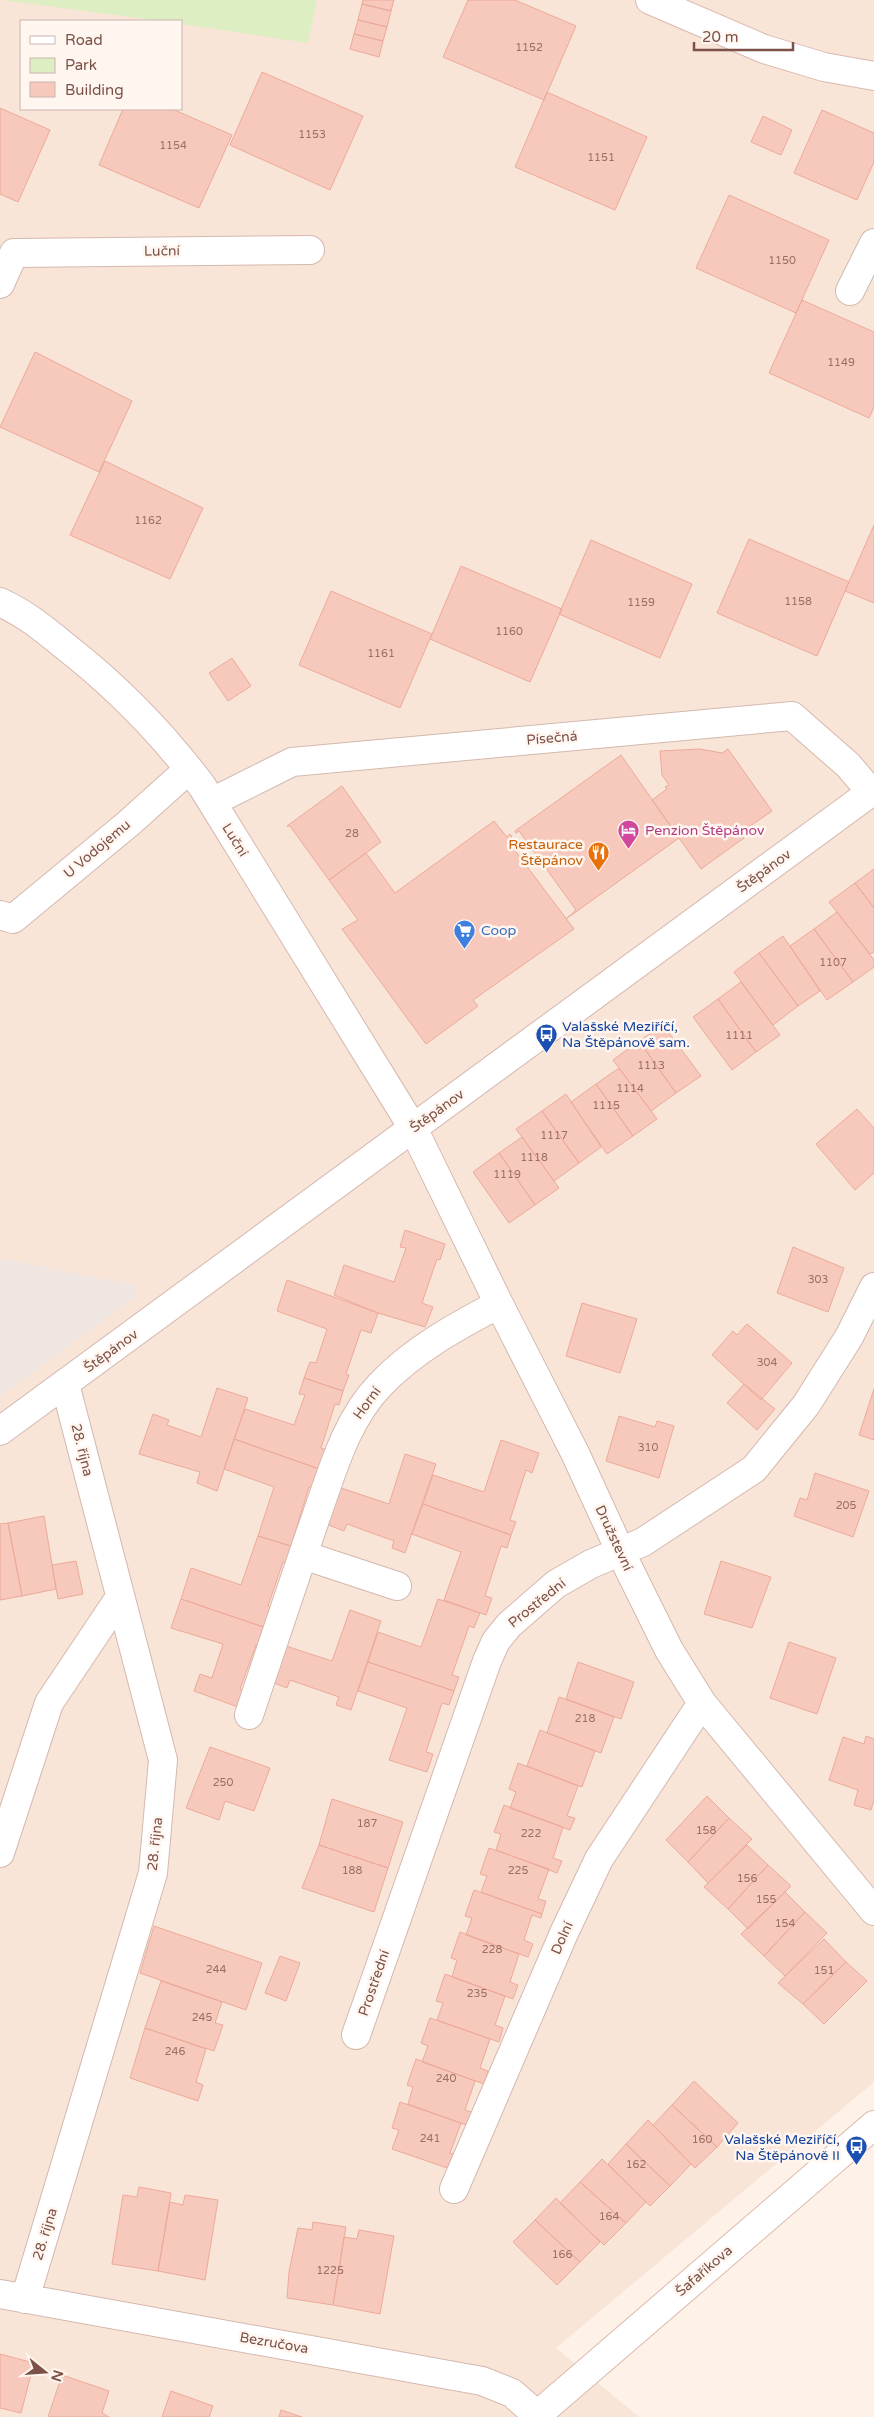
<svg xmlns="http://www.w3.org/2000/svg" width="874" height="2417" font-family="'Varela Round',sans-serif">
<rect width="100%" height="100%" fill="#fef1e7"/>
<path fill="#f9e4d8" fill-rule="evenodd" d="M0,0h874v2082l-318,266 83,69h-639zM21,21h160v88h-160z"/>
<path fill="#efe5e1" d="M0,1258l136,28 1,10 -137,100z"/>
<path fill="#ddeec3" d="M2,0h315l-9,43 -127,-19v-3h-21z"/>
<path fill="#f7c9bc" stroke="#ecaa9a" d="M363,0h31l-3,11 -29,-7z
M468,0h47l61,26 -32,74 -101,-43z
M362,4l29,7 -4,16 -29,-7z
M358,20l29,7 -4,14 -29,-7z
M354,34l29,7 -4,16 -29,-8z
M262,72l101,44 -33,74 -100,-45z
M547,92l100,45 -32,73 -100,-43z
M0,108l50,22 -32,72 -18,-8z
M123,109h49l60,26 -33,73 -100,-43z
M822,110l52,23v29l-17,38 -63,-27z
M763,116l29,14 -11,25 -30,-13z
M729,195l100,45 -33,73 -100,-45z
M802,300l72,32v75l-5,11 -100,-45z
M35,352l97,49 -33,71 -99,-45z
M105,461l98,47 -33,71 -100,-44z
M874,525v78l-29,-12z
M749,539l100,43 -32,74 -100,-43z
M591,540l101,44 -32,74 -101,-44z
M461,566l101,43 -32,73 -100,-43z
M331,591l101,43 -32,74 -101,-43z
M232,658l19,28 -23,15 -19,-28z
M700,749l22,4 6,-4 44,62 -32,22 4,5 -43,31 -49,-69 15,-11 -2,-2 4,-2 -7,-10 -2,-24z
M621,755l58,83 -113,81 10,-9 -57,-79 -3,2 -1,-2z
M342,786l39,56 -52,38 -39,-54h-3z
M494,821l13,16 3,-3 2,3 -5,3 67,89 -101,71 5,6 -52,38 -84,-115 16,-9 -29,-40 37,-27 29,40z
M874,869v39l-19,-25z
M855,883l19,25v44l-4,2 -41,-52z
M837,912l37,48v7l-21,15 -39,-53z
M814,929l39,53 -26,18 -37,-54z
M783,936l37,55 -22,15 -39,-53z
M759,953l39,53 -25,19 -39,-53z
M741,982l39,53 -24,17 -38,-53z
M718,999l38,53 -24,18 -39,-53z
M663,1025l38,51 -25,17 -37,-52z
M639,1041l37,52 -25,18 -38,-51z
M619,1068l38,51 -24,17 -37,-52z
M596,1084l37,52 -26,18 -36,-52z
M566,1094l35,53 -22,16 -37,-52z
M857,1109l17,19v45l-19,17 -39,-46z
M542,1111l37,52 -25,18 -38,-52z
M522,1137l37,51 -24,17 -36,-52z
M499,1153l36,52 -26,18 -36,-51z
M405,1230l40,14 -5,16 -3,-1 -15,44 11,4 -8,20 -47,-14 -44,-18 10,-30 50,17 12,-34 -6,-1z
M793,1247l51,21 -16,44 -51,-19z
M287,1280l91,33 -7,20 -10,-3 -15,44 3,1 -6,16 -39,-13 6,-16 6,1 11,-34 -50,-18z
M582,1303l55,16 -17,54 -54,-17z
M747,1324l45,39 -31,37 -49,-45 21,-24 4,4z
M304,1378l39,13 -4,14 -4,-1 -14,44 11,4 -7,19 -91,-32 11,-30 49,16 11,-30 -6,-1z
M744,1384l31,25 -18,21 -30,-27z
M217,1388l31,10 -31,93 -20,-8 3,-11 -61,-18 14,-40 16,6 -2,5 34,12z
M874,1389v51l-15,-5z
M619,1416l36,11 2,-6 17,5 -15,52 -53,-17z
M234,1439l91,32 -6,19 -10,-3 -18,59 -33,-10 16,-49 -50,-18z
M501,1440l38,13 -7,20 -6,-3 -16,50 6,2 -5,13 -88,-31 10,-29 51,17z
M405,1454l31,10 -31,89 -13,-5 2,-7 -47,-17 -3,7 -18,-7 12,-37 51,17z
M815,1473l54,18 -16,46 -59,-21 6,-18 7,2z
M423,1504l88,31 -4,13 -6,-2 -16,50 7,2 -6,17 -42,-15 17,-48 -49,-18z
M44,1516l12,73 -34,7 -14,-73z
M8,1523l14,73 -22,4v-76z
M258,1536l33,10 -5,17 -3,-1 -15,44 11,4 -7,20 -91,-31 10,-31 50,17z
M76,1561l7,33 -25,5 -6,-34z
M721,1561l50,16 -19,51 -48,-14z
M181,1599l91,31 -6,18 -10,-3 -16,44 3,1 -5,17 -44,-16 6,-17 12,4 11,-34 -52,-16z
M438,1599l42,14 -6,15 -5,-2 -17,49 7,2 -5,14 -86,-29 10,-30 43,15z
M350,1610l31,11 -30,89 -15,-5 3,-8 -49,-17 -3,8 -13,-5 12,-37 46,15z
M789,1642l47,16 -19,56 -47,-16z
M368,1662l86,29 -5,14 -7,-2 -16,49 7,2 -6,18 -38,-12 18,-52 -49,-17z
M578,1662l56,20 -13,37 -55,-20z
M559,1697l55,20 -13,36 -54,-20z
M540,1730l55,21 -13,36 -55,-21z
M866,1736l8,3v61l-3,10 -17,-5 4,-15 -29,-10 14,-43 21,7z
M210,1747l60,21 -16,43 -29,-10 -6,19 -33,-12z
M518,1763l60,23 -11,30 8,2 -5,12 -60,-22 6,-16 -7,-3z
M707,1796l22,22 -41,44 -22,-22z
M332,1799l71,23 -15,46 -69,-23z
M504,1805l59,22 -10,31 9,3 -5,12 -61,-23 5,-16 -7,-2z
M729,1818l23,21 -44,44 -20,-21z
M319,1845l69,23 -14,44 -72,-24z
M747,1845l21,20 -40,44 -24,-22z
M489,1848l60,21 -11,30 8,2 -4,13 -61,-22 6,-16 -7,-2z
M768,1865l23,21 -43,43 -20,-20z
M474,1890l68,24 -1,4 -9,-3 -8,25 9,4 -5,13 -62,-22 6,-17 -7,-2z
M785,1892l20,20 -41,44 -23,-22z
M805,1912l22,21 -42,43 -21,-20z
M154,1926l108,37 -16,47 -106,-37z
M460,1932l59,22 -9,28 8,3 -5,14 -61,-22 5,-17 -6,-2z
M824,1939l22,23 -43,42 -25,-21z
M280,1956l20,7 -14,38 -21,-8z
M846,1962l21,19 -43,43 -21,-20z
M445,1974l60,22 -10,29 8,3 -4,14 -62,-22 6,-17 -7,-2z
M161,1981l61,21 -7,21 8,2 -9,26 -69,-23z
M430,2018l60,21 -10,29 8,3 -4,13 -62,-22 6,-16 -7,-3z
M145,2028l61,21 -10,33 7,3 -5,16 -68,-23z
M416,2059l59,22 -10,29 9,3 -5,13 -61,-22 5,-17 -6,-2z
M694,2081l44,42 -21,24 -45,-42z
M400,2102l61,21 -11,30 8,3 -5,14 -61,-21 7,-19 -7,-2z
M672,2105l45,42 -22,21 -42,-43z
M648,2120l43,44 -21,22 -44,-42z
M626,2144l44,42 -20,20 -42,-42z
M602,2159l44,43 -20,21 -46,-41z
M580,2182l46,41 -22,22 -44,-42z
M139,2187l32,6 -13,78 -46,-7 11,-69 14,2z
M185,2195l33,5 -13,80 -47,-9 12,-69 13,3z
M556,2198l44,44 -20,20 -45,-42z
M535,2220l45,42 -23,23 -44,-43z
M313,2222l33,5 -13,78 -46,-7 2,-26 9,-44 14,2z
M359,2230l35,6 -14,78 -47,-9 11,-68 13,2z
M0,2354l34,9 -13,50 -21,-5z
M62,2375l47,16 -7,22 7,4h-61z
M171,2391l42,15 -4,11h-47z
M281,2410l21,7h-23z"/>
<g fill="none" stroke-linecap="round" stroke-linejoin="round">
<defs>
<path id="street" d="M0,284l14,-31 296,-3
M850,291l24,-48
M0,602c26,12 44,27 66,45 51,40 97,87 136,139l211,342 86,176 76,149 46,100 48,97 33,53 172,208
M212,802l80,-40 500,-46 56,49 23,27
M0,915l13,4 116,-96 60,-54
M0,1431l874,-641
M303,1555l94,31
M249,1715c22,-66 44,-132 67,-198 16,-45 30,-97 64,-132 33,-35 77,-59 119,-81
M0,1853l49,-150 71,-106
M356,2035l131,-374 9,-20 13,-16 47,-41 35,-20 52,-22 111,-73 52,-64 43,-68 25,-50
M454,2189l110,-256 35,-74 103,-156
M0,2294l482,87 30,12 25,22
M25,2299l128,-426 10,-113 -98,-376"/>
<path id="secondary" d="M650,0l114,49 60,18 50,9
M535,2417l339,-292"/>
</defs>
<use href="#street" stroke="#d5b8ae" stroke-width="30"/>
<use href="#secondary" stroke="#dbb9ad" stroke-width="30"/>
<use href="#street" stroke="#fff" stroke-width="28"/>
<use href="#secondary" stroke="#fff" stroke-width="28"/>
</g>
<defs>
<symbol id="hotel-pin" viewBox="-11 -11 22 30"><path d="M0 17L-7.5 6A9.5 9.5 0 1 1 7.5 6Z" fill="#d1479c" stroke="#fff6f0"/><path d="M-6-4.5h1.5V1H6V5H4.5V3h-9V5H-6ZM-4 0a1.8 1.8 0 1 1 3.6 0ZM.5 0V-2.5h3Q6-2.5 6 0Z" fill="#fff"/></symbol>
<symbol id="restaurant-pin" viewBox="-11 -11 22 30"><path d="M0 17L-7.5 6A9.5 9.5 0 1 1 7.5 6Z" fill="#e8710a" stroke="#fff6f0"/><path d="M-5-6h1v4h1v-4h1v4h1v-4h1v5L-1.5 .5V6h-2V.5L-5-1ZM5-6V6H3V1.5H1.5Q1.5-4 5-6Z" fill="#fff"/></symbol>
<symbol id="supermarket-pin" viewBox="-11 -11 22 30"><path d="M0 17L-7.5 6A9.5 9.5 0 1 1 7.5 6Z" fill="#3f7fe0" stroke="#fff6f0"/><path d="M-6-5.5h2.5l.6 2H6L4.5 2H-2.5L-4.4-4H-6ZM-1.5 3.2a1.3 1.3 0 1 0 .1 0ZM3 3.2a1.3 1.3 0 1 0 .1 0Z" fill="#fff"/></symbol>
<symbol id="bus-pin" viewBox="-11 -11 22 30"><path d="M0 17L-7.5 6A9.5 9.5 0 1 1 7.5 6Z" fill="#1a4fb4" stroke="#fff6f0"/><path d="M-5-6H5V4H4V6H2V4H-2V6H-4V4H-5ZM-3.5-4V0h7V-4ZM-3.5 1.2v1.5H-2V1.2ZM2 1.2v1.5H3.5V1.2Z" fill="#fff"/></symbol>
</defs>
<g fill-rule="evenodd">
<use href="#hotel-pin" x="616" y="818" width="25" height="34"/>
<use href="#restaurant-pin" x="586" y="840" width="25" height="34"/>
<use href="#supermarket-pin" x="452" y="918" width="25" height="34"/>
<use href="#bus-pin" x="534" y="1022" width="25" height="34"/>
<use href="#bus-pin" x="844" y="2134" width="25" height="34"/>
</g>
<g text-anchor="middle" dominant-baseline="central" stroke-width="5" stroke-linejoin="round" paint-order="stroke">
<g font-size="11" fill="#9b6f65">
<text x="529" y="47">1152</text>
<text x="312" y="134">1153</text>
<text x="173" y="145">1154</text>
<text x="601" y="157">1151</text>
<text x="782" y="260">1150</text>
<text x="841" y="362">1149</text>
<text x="148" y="520">1162</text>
<text x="798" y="601">1158</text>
<text x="641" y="602">1159</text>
<text x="509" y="631">1160</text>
<text x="381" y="653">1161</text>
<text x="352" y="833">28</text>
<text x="833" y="962">1107</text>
<text x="739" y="1035">1111</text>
<text x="651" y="1065">1113</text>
<text x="630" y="1088">1114</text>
<text x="606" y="1105">1115</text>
<text x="554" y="1135">1117</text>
<text x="534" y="1157">1118</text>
<text x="507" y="1174">1119</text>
<text x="818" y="1279">303</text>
<text x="767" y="1362">304</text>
<text x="648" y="1447">310</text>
<text x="846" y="1505">205</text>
<text x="585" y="1718">218</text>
<text x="223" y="1782">250</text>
<text x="367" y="1823">187</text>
<text x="706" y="1830">158</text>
<text x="531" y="1833">222</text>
<text x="352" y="1870">188</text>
<text x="518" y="1870">225</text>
<text x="747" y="1878">156</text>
<text x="766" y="1899">155</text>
<text x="785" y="1923">154</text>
<text x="492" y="1949">228</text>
<text x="216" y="1969">244</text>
<text x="824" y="1970">151</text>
<text x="477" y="1993">235</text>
<text x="202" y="2017">245</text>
<text x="175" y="2051">246</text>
<text x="446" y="2078">240</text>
<text x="430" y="2138">241</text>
<text x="702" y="2139">160</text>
<text x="636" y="2164">162</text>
<text x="609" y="2216">164</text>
<text x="562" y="2254">166</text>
<text x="330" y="2270">1225</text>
</g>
<g font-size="14" fill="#7c5148" stroke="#fff6f0">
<text transform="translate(162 251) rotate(-1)">Luční</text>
<text transform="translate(552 738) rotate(-5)">Písečná</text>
<text transform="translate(235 840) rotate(58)">Luční</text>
<text transform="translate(97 849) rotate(-40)">U Vodojemu</text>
<text transform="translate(764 871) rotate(-36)">Štěpánov</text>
<text transform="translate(437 1111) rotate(-36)">Štěpánov</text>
<text transform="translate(111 1351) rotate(-36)">Štěpánov</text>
<text transform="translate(367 1403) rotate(-54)">Horní</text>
<text transform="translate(82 1450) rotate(76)">28. října</text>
<text transform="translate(614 1538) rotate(65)">Družstevní</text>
<text transform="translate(537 1603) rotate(-39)">Prostřední</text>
<text transform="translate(155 1844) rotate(-84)">28. října</text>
<text transform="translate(562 1938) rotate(-66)">Dolní</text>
<text transform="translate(374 1983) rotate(-71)">Prostřední</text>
<text transform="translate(45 2234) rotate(-73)">28. října</text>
<text transform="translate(704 2271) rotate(-41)">Šafaříkova</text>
<text transform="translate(274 2343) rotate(10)">Bezručova</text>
</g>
<g font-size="14" fill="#b23c85" stroke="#fff6f0" text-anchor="start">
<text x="645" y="830">Penzion Štěpánov</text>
</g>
<g font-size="14" fill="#c56008" stroke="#fff6f0" text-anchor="end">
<text x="583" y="844">Restaurace<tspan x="583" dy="16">Štěpánov</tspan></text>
</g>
<g font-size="14" fill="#366cbe" stroke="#fff6f0" text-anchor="start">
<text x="481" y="930">Coop</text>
</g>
<g font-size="14" fill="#164399" stroke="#fff6f0" text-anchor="start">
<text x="562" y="1026">Valašské Meziříčí,<tspan x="562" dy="16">Na Štěpánově sam.</tspan></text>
<text x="840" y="2139" text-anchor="end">Valašské Meziříčí,<tspan x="840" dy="16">Na Štěpánově II</tspan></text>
</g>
</g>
<rect x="20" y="20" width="162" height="90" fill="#fff6f0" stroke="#cbb4ad"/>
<rect x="30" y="36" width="25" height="8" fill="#ffffff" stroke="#cbb4ad"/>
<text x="65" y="45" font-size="15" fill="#7c5148">Road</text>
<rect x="30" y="58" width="25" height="15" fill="#ddeec3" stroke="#cbb4ad"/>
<text x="65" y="70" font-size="15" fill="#7c5148">Park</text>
<rect x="30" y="82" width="25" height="15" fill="#f7c9bc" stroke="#cbb4ad"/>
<text x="65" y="95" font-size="15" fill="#7c5148">Building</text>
<g transform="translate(45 2372) rotate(107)" stroke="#fff6f0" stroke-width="4" paint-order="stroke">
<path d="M0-4L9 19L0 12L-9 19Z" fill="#7c5148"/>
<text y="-8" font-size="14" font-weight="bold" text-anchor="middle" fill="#7c5148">N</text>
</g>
<path d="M694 42v8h99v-8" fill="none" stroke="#7c5148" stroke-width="2.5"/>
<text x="702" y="42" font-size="15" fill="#7c5148" stroke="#fff6f0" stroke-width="4" paint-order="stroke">20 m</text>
</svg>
